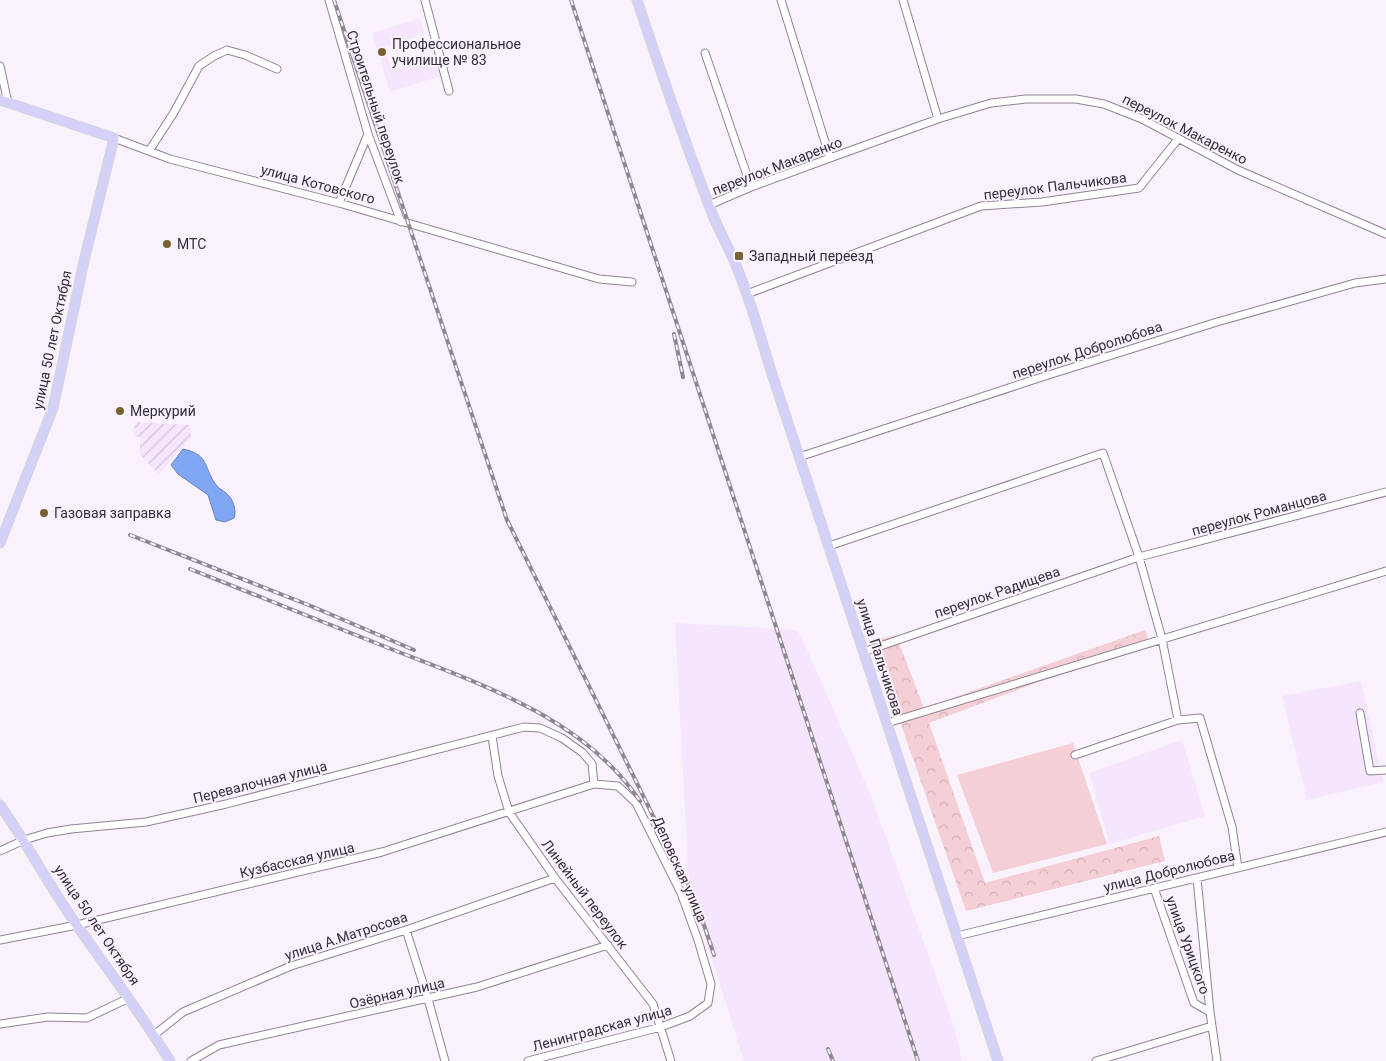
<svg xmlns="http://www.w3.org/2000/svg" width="1386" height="1061" font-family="Roboto,sans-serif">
<defs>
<pattern id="industrial-furrows" width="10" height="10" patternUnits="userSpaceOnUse" patternTransform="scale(1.25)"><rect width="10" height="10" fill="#f6e5fe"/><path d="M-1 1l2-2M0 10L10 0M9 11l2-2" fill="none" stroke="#d3c5da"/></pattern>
<pattern id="forest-crowns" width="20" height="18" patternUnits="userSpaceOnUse" patternTransform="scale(1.25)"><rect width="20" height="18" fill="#f5cfd6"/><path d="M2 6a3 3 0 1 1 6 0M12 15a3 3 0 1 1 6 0" fill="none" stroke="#d2b2b8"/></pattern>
</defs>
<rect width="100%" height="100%" fill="#f9f2fd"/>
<path fill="#f6e5fe" d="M420,18l5,16 -41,13 8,24 43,-13 6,18 -51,16 -18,-59z
M675,623l122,7 12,24 62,142 83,230 8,35h-218l-55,-176z
M1361,681l22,101 -76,18 -25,-104z
M1182,740l23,76 -95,28 -21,-71z"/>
<path fill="url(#industrial-furrows)" d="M135,422l55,3 1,12 -32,37 -19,-19v-18l-7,-1z"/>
<path fill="#f5cfd6" d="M1073,743l34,101 -114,29 -36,-98z"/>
<path fill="url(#forest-crowns)" d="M1145,630l4,11 -220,82 56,160 174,-47 6,25 -199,50 -94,-270 24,-6 28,73z"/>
<path fill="#80a7f3" stroke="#6983ba" d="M183,449c28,6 20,20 34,37 2,3 6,4 9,7 7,5 11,18 8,25l-9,4 -9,-2 -8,-25 -30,-21 -7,-9z"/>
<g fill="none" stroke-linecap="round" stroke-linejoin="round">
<defs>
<path id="minor" d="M329,0l39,134 33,88
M425,0l24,91
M781,0l49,158
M903,0l35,119
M705,53l46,134
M0,66l8,37
M114,138l56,21 169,44 260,76 33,3
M149,151l24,-37 26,-48 15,-10 13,-6 18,5 32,14
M339,203l29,-69
M709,205l42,-18 79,-29 108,-39 53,-16 35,-4h50l28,5 38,15 96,51 148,64
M747,294l234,-88 61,-4 97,-14 39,-49
M799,457l243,-80 175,-55 138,-39 31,-4
M829,546l274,-93 36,104 23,82 16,81 22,-2 32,109 6,41
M863,652l276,-95 247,-65
M1360,713l10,58 16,-1
M887,723l499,-152
M492,736l6,40 11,36 46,66 98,126 18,57
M1075,755l103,-35
M0,851l24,-11 23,-7 24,-4 75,-7 80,-18 298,-77 16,1 22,10 21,15 9,11 2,20 24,2 18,17 45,90 17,47 13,44 -3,19 -18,13 -29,11 -133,34
M1197,878l13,134
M1154,888l40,115 16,9 7,49
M406,930l22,69 17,62
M957,936l429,-104
M0,940l77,-15 305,-73 212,-68
M0,1024l48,-7 39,1 42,-20
M154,1035l29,-23 108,-46 115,-36 149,-52
M191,1061l28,-16 258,-58 131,-42
M1096,1061l116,-35"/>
<path id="major" d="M637,0c23,70 47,139 73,208 7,19 17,36 25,55 15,35 25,72 36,108l227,690
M0,100l114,38 -30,123 -31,147 -53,135
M0,805c27,39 50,82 78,122 31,44 64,88 92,134"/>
</defs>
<use href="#minor" stroke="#8f8394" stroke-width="9"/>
<use href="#major" stroke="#d6d5d7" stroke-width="11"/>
<use href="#minor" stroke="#fff" stroke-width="7"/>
<use href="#major" stroke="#d4d0f8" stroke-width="9"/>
<defs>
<path id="rail" d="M334,0l173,520 156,316
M571,0l347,1061
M674,334l9,43
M130,535l181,71 103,44
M190,569c64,25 127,51 191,76 92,37 200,69 259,156
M659,830c26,38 41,82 55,125
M828,1049l5,12"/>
</defs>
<use href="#rail" stroke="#8d878f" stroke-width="4"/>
<use href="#rail" stroke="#f9f2fd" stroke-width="2" stroke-dasharray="5.5" stroke-linecap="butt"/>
</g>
<g fill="#786131" stroke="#f9f2fd" stroke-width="2">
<circle cx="382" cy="52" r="5"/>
<circle cx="167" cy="244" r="5"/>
<rect x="734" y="251" width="10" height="10" rx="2.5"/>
<circle cx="120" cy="411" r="5"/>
<circle cx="44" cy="513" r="5"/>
</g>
<g text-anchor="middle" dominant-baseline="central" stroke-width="4" stroke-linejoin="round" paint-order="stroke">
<g font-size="14" fill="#332e35" stroke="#f9f2fd" text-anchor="start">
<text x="392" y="44">Профессиональное<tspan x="392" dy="16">училище № 83</tspan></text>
<text x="177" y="244">МТС</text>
<text x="749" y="256">Западный переезд</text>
<text x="130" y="411">Меркурий</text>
<text x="54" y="513">Газовая заправка</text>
</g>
<g font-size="14" fill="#332e35" stroke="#f9f2fd">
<text transform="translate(376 107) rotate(72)">Строительный переулок</text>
<text transform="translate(1185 129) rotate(27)">переулок Макаренко</text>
<text transform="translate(777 166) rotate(-21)">переулок Макаренко</text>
<text transform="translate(318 184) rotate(15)">улица Котовского</text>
<text transform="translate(1055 186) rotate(-7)">переулок Пальчикова</text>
<text transform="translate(52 340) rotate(-78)">улица 50 лет Октября</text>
<text transform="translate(1087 350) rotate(-18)">переулок Добролюбова</text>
<text transform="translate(1259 513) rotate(-15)">переулок Романцова</text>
<text transform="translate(997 592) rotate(-19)">переулок Радищева</text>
<text transform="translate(880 657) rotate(72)">улица Пальчикова</text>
<text transform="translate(260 782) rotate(-14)">Перевалочная улица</text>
<text transform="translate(297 860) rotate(-13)">Кузбасская улица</text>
<text transform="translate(680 869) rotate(66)">Деповская улица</text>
<text transform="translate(1169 871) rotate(-14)">улица Добролюбова</text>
<text transform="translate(585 894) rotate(53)">Линейный переулок</text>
<text transform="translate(97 925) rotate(56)">улица 50 лет Октября</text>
<text transform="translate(346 936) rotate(-18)">улица А.Матросова</text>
<text transform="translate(1188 945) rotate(70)">улица Урицкого</text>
<text transform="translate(397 993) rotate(-13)">Озёрная улица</text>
<text transform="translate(602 1028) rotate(-15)">Ленинградская улица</text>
</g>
</g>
</svg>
